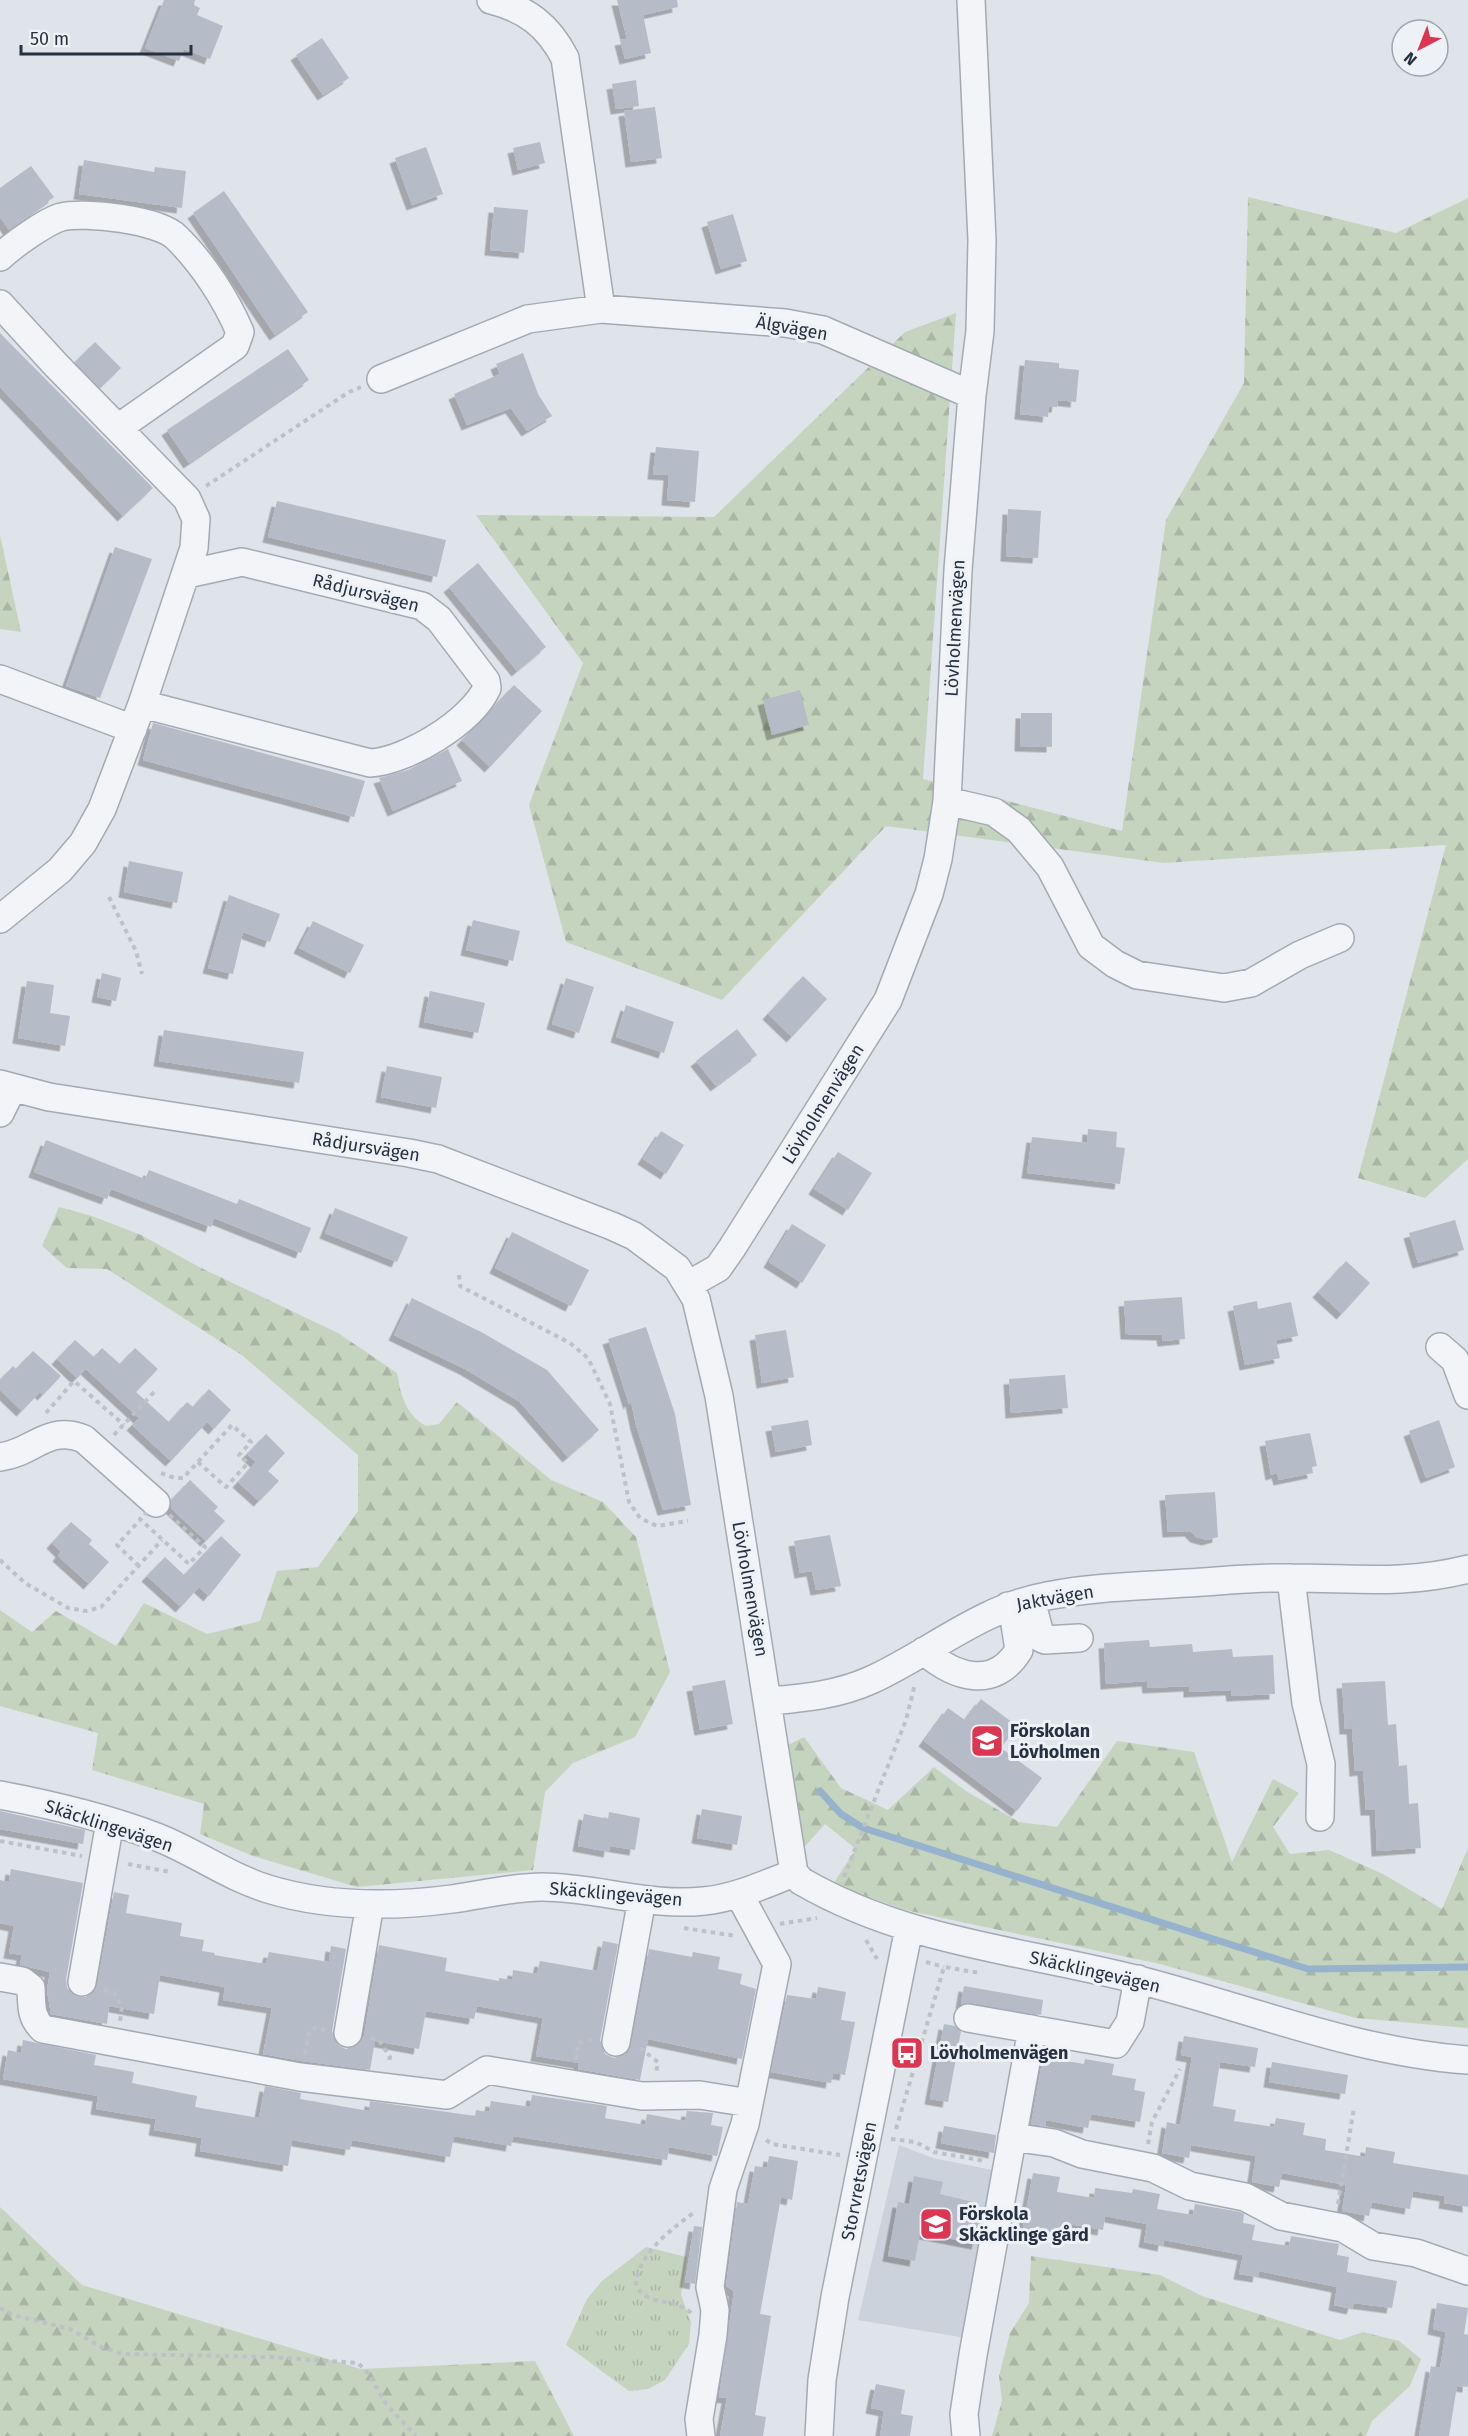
<svg xmlns="http://www.w3.org/2000/svg" width="1468" height="2436" font-family="'Fira Sans',sans-serif">
<defs>
<pattern id="grass-tufts" width="24" height="20" patternUnits="userSpaceOnUse" patternTransform="scale(1.5)"><rect width="24" height="20" fill="#c5d4bf"/><path d="M3 7l-1-3M5 7V3M7 7l1-3M15 17l-1-3M17 17v-4M19 17l1-3" fill="none" stroke="#a9b6a5"/></pattern>
<pattern id="forest-firs" width="22" height="20" patternUnits="userSpaceOnUse" patternTransform="scale(1.5)"><rect width="22" height="20" fill="#c5d4bf"/><path d="M5 1l3.5 6h-7zM16 11l3.5 6h-7z" fill="#a9b6a5"/></pattern>
<filter id="shadow"><feDropShadow dx="-5.5" dy="5.5" stdDeviation="0" flood-color="#0004"/></filter>
</defs>
<rect width="100%" height="100%" fill="#dfe3ea"/>
<path fill="#ccd2dc" d="M899,2145l34,13 64,13 -31,167 -108,-18z"/>
<path fill="url(#grass-tufts)" d="M646,2247l41,10 -6,38 10,27 -2,22 -24,36 -17,9 -19,2 -63,-46 21,-46 15,-18z"/>
<path fill="url(#forest-firs)" d="M1248,197l148,36 72,-35v961l-43,39 -67,-20 88,-333 -282,18 -278,-37 -164,174 -156,-58 -37,-137 54,-142 -107,-148 238,2 191,-185 51,-19 -33,466 199,52 44,-311 78,-137z
M0,535l21,97 -21,-3z
M59,1207l33,9 49,19 58,32 139,66 59,40c4,22 8,41 29,53l13,-2 18,-22 94,78 52,22 33,35 34,135 -35,65 -62,26 -28,29 -12,78 -176,17 -104,-31 -53,-22 4,-30 -112,-34 6,-37 -98,-27v-96l32,22 24,-21 60,35 28,-43 63,31 53,-13 17,-50 41,-4 40,-56v-56l-115,-99 -136,-87 -40,-1 -25,-22z
M804,1737l37,51 47,22 46,-43 32,24 53,31 38,5 60,-86 77,11 38,110 41,-83 26,14 -26,34 17,27 39,-4 54,24 59,35 26,-61v180l-112,-10 -196,-54 -255,-54 -72,-26 23,-35 -31,-25 -27,30 -16,-106z
M0,2207l82,78 279,84 174,-8 39,75h-574z
M1031,2256l129,19 42,21 138,44 23,-8 36,9 22,18 -11,27 -38,35 -6,15h-374l10,-35 -3,-25 11,-43 19,-30z"/>
<g fill="none" stroke-linecap="round" stroke-linejoin="round">
<path stroke="#96b2cd" stroke-width="7" d="M820,1791l21,23 22,14 445,141 160,-2"/>
</g>
<path fill="#b5bcc7" filter="url(#shadow)" d="M164,0h31l-1,5 6,3 -3,7 26,11 -13,33 -26,-10 -5,12 -34,-13z
M617,0h60l1,7 -35,8 8,38 -26,6 -5,-19 7,-1z
M322,38l27,40 -26,17 -27,-40z
M636,80l3,26 -23,3 -4,-25z
M655,107l7,51 -31,4 -7,-51z
M540,142l5,21 -27,7 -5,-22z
M426,147l17,47 -31,11 -17,-47z
M84,160l70,12 1,-5 31,4 -4,37 -103,-14z
M31,166l23,31 -45,33 -9,-13v-29z
M224,191l84,121 -33,23 -82,-122z
M494,207l34,3 -4,43 -34,-3z
M733,214l14,47 -26,8 -14,-47z
M0,333l153,155 -30,28 -123,-129z
M95,342l26,26 -21,20 -25,-26z
M288,349l21,31 -120,83 -22,-33z
M523,353l15,41 14,22 -25,15 -16,-23 -44,17 -13,-31 46,-20 -4,-10z
M1025,360l34,3v5l20,2 -3,32 -18,-2 -1,7h-8l-1,10 -28,-3z
M656,447l43,4 -4,51 -28,-2 2,-25 -16,-1z
M277,501l169,39 -9,37 -169,-40z
M1008,509l33,2 -3,47 -32,-2z
M115,547l37,12 -52,139 -34,-12z
M478,563l68,84 -29,24 -68,-84z
M514,685l28,26 -52,56 -28,-27z
M800,690l9,35 -37,10 -9,-35z
M1021,713h31v34l-32,-1z
M153,723l212,58 -11,36 -211,-57z
M448,749l14,32 -69,30 -14,-33 29,-8z
M129,861l54,11 -6,31 -53,-11z
M229,895l51,19 -10,28 -27,-10 -10,42 -25,-6z
M473,920l47,11 -7,30 -47,-11z
M313,921l51,24 -14,28 -51,-25z
M102,973l19,5 -5,23 -19,-4z
M803,976l24,23 -35,38 -24,-23z
M566,978l28,9 -15,46 -27,-9z
M27,981l27,4 -4,28 20,3 -5,30 -47,-8z
M430,991l55,12 -7,30 -54,-11z
M626,1005l48,17 -10,31 -48,-16z
M737,1029l20,26 -41,31 -20,-25z
M164,1030l140,22 -5,31 -140,-22z
M387,1066l55,11 -6,31 -55,-11z
M1088,1129l29,3 -1,15 9,1 -5,36 -93,-11 5,-36 55,6z
M661,1131l23,14 -18,29 -23,-15z
M46,1140l99,39 4,-9 88,34 2,-5 72,29 -10,25 -87,-35 -3,9 -100,-38 -4,10 -73,-27z
M838,1152l34,21 -24,37 -34,-21z
M335,1208l73,29 -11,25 -72,-29z
M1455,1220l9,30 -46,13 -9,-30z
M792,1224l34,21 -24,38 -33,-21z
M512,1232l77,38 -18,36 -76,-38z
M1346,1261l24,22 -28,31 -24,-22z
M1182,1297l3,42 -22,2 -1,-6 -36,-1 -2,-33z
M412,1298l71,35 64,37 52,60 -31,27 -48,-55 -55,-33 -71,-34z
M1257,1301l1,8 33,-7 7,34 -22,4 4,18 -35,7 -12,-59z
M646,1327l29,87 16,91 -28,5 -27,-85 -5,-24 -2,3 -21,-65z
M786,1330l8,47 -32,6 -7,-48z
M75,1340l19,17 8,-9 18,16 15,-16 23,21 -22,23 33,30 18,-20 6,5 16,-18 22,21 -17,19 -7,-7 -36,39 -39,-36 7,-7 -53,-49 -9,9 -20,-19z
M33,1351l28,25 -18,19 -3,-3 -18,19 -22,-21v-10l13,-14 3,3z
M1065,1375l3,33 -57,5 -2,-34z
M808,1420l4,25 -36,7 -5,-26z
M1439,1420l16,47 -29,11 -17,-47z
M1310,1433l7,33 -5,1 1,6 -34,7 -2,-7 -6,2 -6,-34z
M266,1434l19,19 -17,18 11,10 -20,20 -21,-19 18,-20 -9,-8z
M190,1480l28,27 -4,4 11,10 -19,20 -35,-33v-8z
M1215,1492l3,45 -11,3 -11,-3 -6,-6 -22,1 -3,-37z
M71,1522l21,18 -3,4 20,18 -20,22 -31,-28 3,-4 -9,-9z
M830,1535l11,51 -25,4 -4,-19 -12,2 -6,-32z
M221,1536l20,19 -32,41 -10,-9 -18,20 -34,-31 18,-19 19,18z
M1149,1640l1,7 42,-3 1,8 39,-3 1,8 40,-2 2,39 -43,2 -1,-6 -42,2v-6l-41,2 -1,-7 -41,3 -2,-41z
M725,1680l8,44 -33,6 -8,-44z
M1385,1681l3,44 8,-1 3,42 8,-1 2,39 9,-1 3,45 -44,3 -2,-41h-9l-3,-40 -8,1 -3,-42h-7l-3,-46z
M981,1699l36,27 -16,22 41,30 -25,33 -93,-70 24,-33 17,12z
M702,1809l40,7 -5,29 -40,-7z
M0,1811l85,19 -2,14 -83,-15z
M609,1812l31,6 -5,32 -25,-4 -1,6 -31,-6 6,-32 24,5z
M11,1869l72,14 -17,96 1,9 12,9h9l9,-12 17,-93 15,3 -3,18 56,10 -2,13 24,4 -2,11 13,2 -1,2 52,9 3,-12 60,10 2,-16 15,3 -14,82 6,14 8,4 14,-6 4,-7 15,-91 68,13 -2,13 54,10v-3l13,2 1,-10 24,4 3,-13 57,10 6,-30 15,3 -18,96 5,14 9,4 14,-5 3,-8 18,-96 43,8 1,-5 27,5 -2,12 24,5 -2,10 16,5 -14,70 -94,-20 -8,41 -62,-11 1,-6 -43,-7 7,-38 -66,-12 -3,13 -48,-8 -7,38 -44,-8 -5,29 -68,-9 -39,-7 9,-46 -49,-8 2,-13 -65,-12 -6,39 -45,-8 -2,18 -56,-10 -4,-24 3,-18 -30,-7 2,-10 -13,-2 5,-27 -14,-3v-43l9,2z
M964,1986l79,14 -2,15 -80,-12z
M818,1987l28,5 -5,28 14,2 -10,53 -12,-2 -2,10 -60,-11 16,-77 29,4z
M944,2024l11,2 6,5 -13,71 -18,-3z
M1184,2036l74,12 -3,19 -35,-5 -7,44 23,4 -2,11 40,6 2,-9 29,5 -2,12 23,4 -1,11 40,7 1,-10 29,5 -2,11 75,12v32l-24,-4 1,-7 -32,-5 -3,18 -38,-7 -3,14 -27,-5 4,-26 -64,-12 -3,14 -27,-5 4,-26 -65,-11 -2,13 -27,-5 5,-31 13,3 12,-68 -11,-2z
M23,2040l73,15 -2,10 40,7 -2,11 65,13 -2,11 64,11 6,-32 36,7 -1,6 69,12 1,-10 105,15 1,-6 13,2 2,-11 39,6 2,-12 75,11 -2,12 40,7 2,-11 38,7 2,-10 26,2 -2,12 12,2 -6,29 -48,-9 -2,13 -154,-24 -2,10 -57,-10 -4,21 -98,-17 -2,10 -58,-10 -4,26 -88,-15 2,-13 -48,-8 2,-11 -60,-10 2,-13 -95,-17 5,-29 13,3z
M1043,2057l41,7 1,-5 29,5 -2,11 24,4 -2,11 11,2 -5,30 -49,-8 -3,14 -42,-8 -1,6 -14,-2z
M1272,2062l76,13 -3,19 -76,-12z
M944,2126l52,9 -2,18 -53,-10z
M769,2156l29,5 -6,39 -11,-3 -21,117 11,2 -16,99 11,2 -3,19h-43l7,-38 -8,-1 15,-106 -8,-5 11,-84 11,2 7,-38 12,2z
M1033,2173l27,4 -3,15 37,6 1,-10 37,5 1,-4 27,5 -3,15 36,6 2,-11 45,8 4,2 -1,9 12,2 -3,15 37,6 2,-10 48,8 -2,11 12,2 -2,15 50,9 -5,27 -38,-5 -2,6 -18,-4 3,-18 -78,-16 -1,6 -19,-3 4,-19 -79,-15 -1,6 -19,-4 3,-18 -42,-8 -2,14 -39,-7 -2,11 -39,-6z
M914,2176l29,6 -3,12 37,9 -2,8 8,1 -6,32 -57,-11 -5,28 -27,-5 10,-54 11,2z
M694,2226l8,1 -7,57 -10,-2z
M1437,2303l31,5 -4,26 4,1v52l-11,-1 -8,50h-30l12,-70 9,2 6,-36 -13,-3z
M876,2384l29,6 -4,24 12,2 -3,20h-30l4,-25 16,3 -29,-6z"/>
<g fill="none" stroke-linecap="round" stroke-linejoin="round">
<defs>
<path id="minor" d="M491,0c35,9 57,25 74,58l36,251
M0,257c13,-12 45,-35 61,-40 24,-6 98,3 115,20 26,25 50,62 64,95l-5,14 -117,82
M0,304l56,61 131,134 9,20 -2,29 -52,156 -40,105 -19,34 -23,27 -60,49
M381,379l147,-60 73,-10 184,14 38,7 149,65
M0,679l133,50
M142,704l228,59c37,-2 101,-41 117,-75l-1,-7 -47,-62 -17,-13 -180,-44 -55,12
M947,801l47,11 25,18 31,37 41,79 24,18 22,11 87,13 27,-5 49,-28 40,-17
M0,1084l49,13 360,56 29,6 174,67 22,10 43,32 19,31 23,97 75,477 7,8c107,62 221,69 338,99 109,28 216,72 329,80
M0,1113l12,-24
M688,1285l30,-17 14,-20 156,-248 41,-106 9,-35 9,-58 11,-231 14,-175 8,-64 2,-91 -11,-240
M1440,1347l15,13 13,35
M0,1457c33,-4 48,-33 84,-18l72,64
M1291,1578l15,125 15,61 -1,53
M1031,1600l10,38 4,2 34,-2
M924,1651c30,26 70,40 95,-1l-5,-32 -6,-12
M769,1701c35,-3 69,-6 102,-21 59,-27 110,-72 176,-84 45,-9 94,-10 140,-13 35,-2 70,-6 105,-5 64,0 112,7 176,-9
M0,1795c53,10 107,23 157,42 38,15 72,40 111,52 59,18 123,18 184,10 29,-4 61,-12 90,-12 53,0 108,20 162,14 32,-3 61,-17 90,-28
M0,1977l22,4 9,7c1,17 -1,29 12,41l257,48 147,18 40,-25 155,26 58,-1 49,8
M82,1982l28,-160
M968,2018l148,26 14,-22 8,-43
M348,2033l22,-129
M616,2042l26,-143
M1012,2137l42,6 28,11 71,14 37,18 55,11 36,19 62,12 30,18 43,7 52,18
M701,2436l-2,-17 14,-84 2,-25 -5,-23 13,-98 22,-65 32,-160 -38,-70
M819,2436l3,-56 13,-83 74,-369
M966,2436l-2,-22 9,-59 59,-326"/>
</defs>
<use href="#minor" stroke="#a4aab4" stroke-width="30"/>
<path stroke="#bdc1c8" stroke-width="4" stroke-dasharray="4.5 4.5" stroke-linecap="butt" d="M206,486l143,-94 12,-5
M109,897l27,54 6,23
M459,1275l1,11 110,57 18,15 22,46 19,98 11,16 17,8 31,-5
M46,1413l28,-32 50,44
M114,1435l41,-44
M161,1473l14,5h8l49,-53 19,17 -12,13 9,8 -22,24 -28,-25
M156,1503l49,44 -16,17 -49,-45z
M0,1560l25,23 43,25 18,3 15,-4 61,-67
M139,1566l-22,-21 23,-25
M0,1841l82,15
M128,1864l42,8
M844,1877l62,-157 9,-36
M780,1924l37,-6
M684,1928l52,8
M866,1940l11,19
M926,1962l18,5
M104,1990l10,3 8,13 -2,15
M371,2038l8,2 11,17 -2,6
M640,2048l18,14 -2,11
M305,2054l4,-23 6,-3 11,2
M576,2060l2,-17 16,-4
M896,2129l48,-162 36,6
M891,2139l25,3 18,10 51,9
M766,2140l6,4 68,11
M1148,2144l4,-22 28,-53
M1338,2204l16,-96
M0,2308l13,7 57,14 31,18 22,7 147,3 88,6 11,11 17,30 30,32
M691,2313c-16,-16 -47,-6 -55,-29 2,-31 37,-56 60,-73"/>
<use href="#minor" stroke="#f2f4f7" stroke-width="27"/>
</g>
<defs>
<symbol id="school-square" viewBox="-11 -11 22 22"><rect x="-9" y="-9" width="18" height="18" rx="4" fill="#db3753" stroke="#eef2f7"/><path d="M0-5L7-2L0 1L-7-2ZM-4 1L0 2.5L4 1V4Q0 6-4 4Z" fill="#fff"/></symbol>
<symbol id="bus-square" viewBox="-11 -11 22 22"><rect x="-9" y="-9" width="18" height="18" rx="4" fill="#db3753" stroke="#eef2f7"/><path d="M-5-6H5V4H4V6H2V4H-2V6H-4V4H-5ZM-3.5-4V0h7V-4ZM-3.5 1.2v1.5H-2V1.2ZM2 1.2v1.5H3.5V1.2Z" fill="#fff"/></symbol>
</defs>
<g fill-rule="evenodd">
<use href="#school-square" x="968" y="1722" width="38" height="38"/>
<use href="#bus-square" x="888" y="2034" width="38" height="38"/>
<use href="#school-square" x="917" y="2205" width="38" height="38"/>
</g>
<g text-anchor="middle" dominant-baseline="central" stroke-width="6" stroke-linejoin="round" paint-order="stroke">
<g font-size="18" fill="#263142" stroke="#eef2f7">
<text transform="translate(792 328) rotate(10)">Älgvägen</text>
<text transform="translate(366 593) rotate(14)">Rådjursvägen</text>
<text transform="translate(955 628) rotate(-87)">Lövholmenvägen</text>
<text transform="translate(823 1104) rotate(-58)">Lövholmenvägen</text>
<text transform="translate(366 1147) rotate(9)">Rådjursvägen</text>
<text transform="translate(750 1589) rotate(80)">Lövholmenvägen</text>
<text transform="translate(1055 1598) rotate(-10)">Jaktvägen</text>
<text transform="translate(109 1826) rotate(18)">Skäcklingevägen</text>
<text transform="translate(616 1894) rotate(5)">Skäcklingevägen</text>
<text transform="translate(1095 1972) rotate(13)">Skäcklingevägen</text>
<text transform="translate(859 2181) rotate(-79)">Storvretsvägen</text>
</g>
<g font-size="18" font-weight="bold" fill="#263142" stroke="#eef2f7" text-anchor="start">
<text x="1010" y="1731">Förskolan<tspan x="1010" dy="21">Lövholmen</tspan></text>
<text x="930" y="2053">Lövholmenvägen</text>
<text x="959" y="2214">Förskola<tspan x="959" dy="21">Skäcklinge gård</tspan></text>
</g>
</g>
<g transform="translate(1420 48) rotate(222)"><circle r="28" fill="#eef2f7" stroke="#9ea5af" stroke-width="1.5"/>
<path d="M0-4.5L10 22L0 15L-10 22Z" fill="#db3753"/>
<text y="-9" font-size="16" font-weight="bold" text-anchor="middle" fill="#263142">N</text>
</g>
<path d="M21 45v9h170v-9" fill="none" stroke="#263142" stroke-width="3"/>
<text x="30" y="45" font-size="18" fill="#263142" stroke="#eef2f7" stroke-width="4.5" paint-order="stroke">50 m</text>
</svg>
